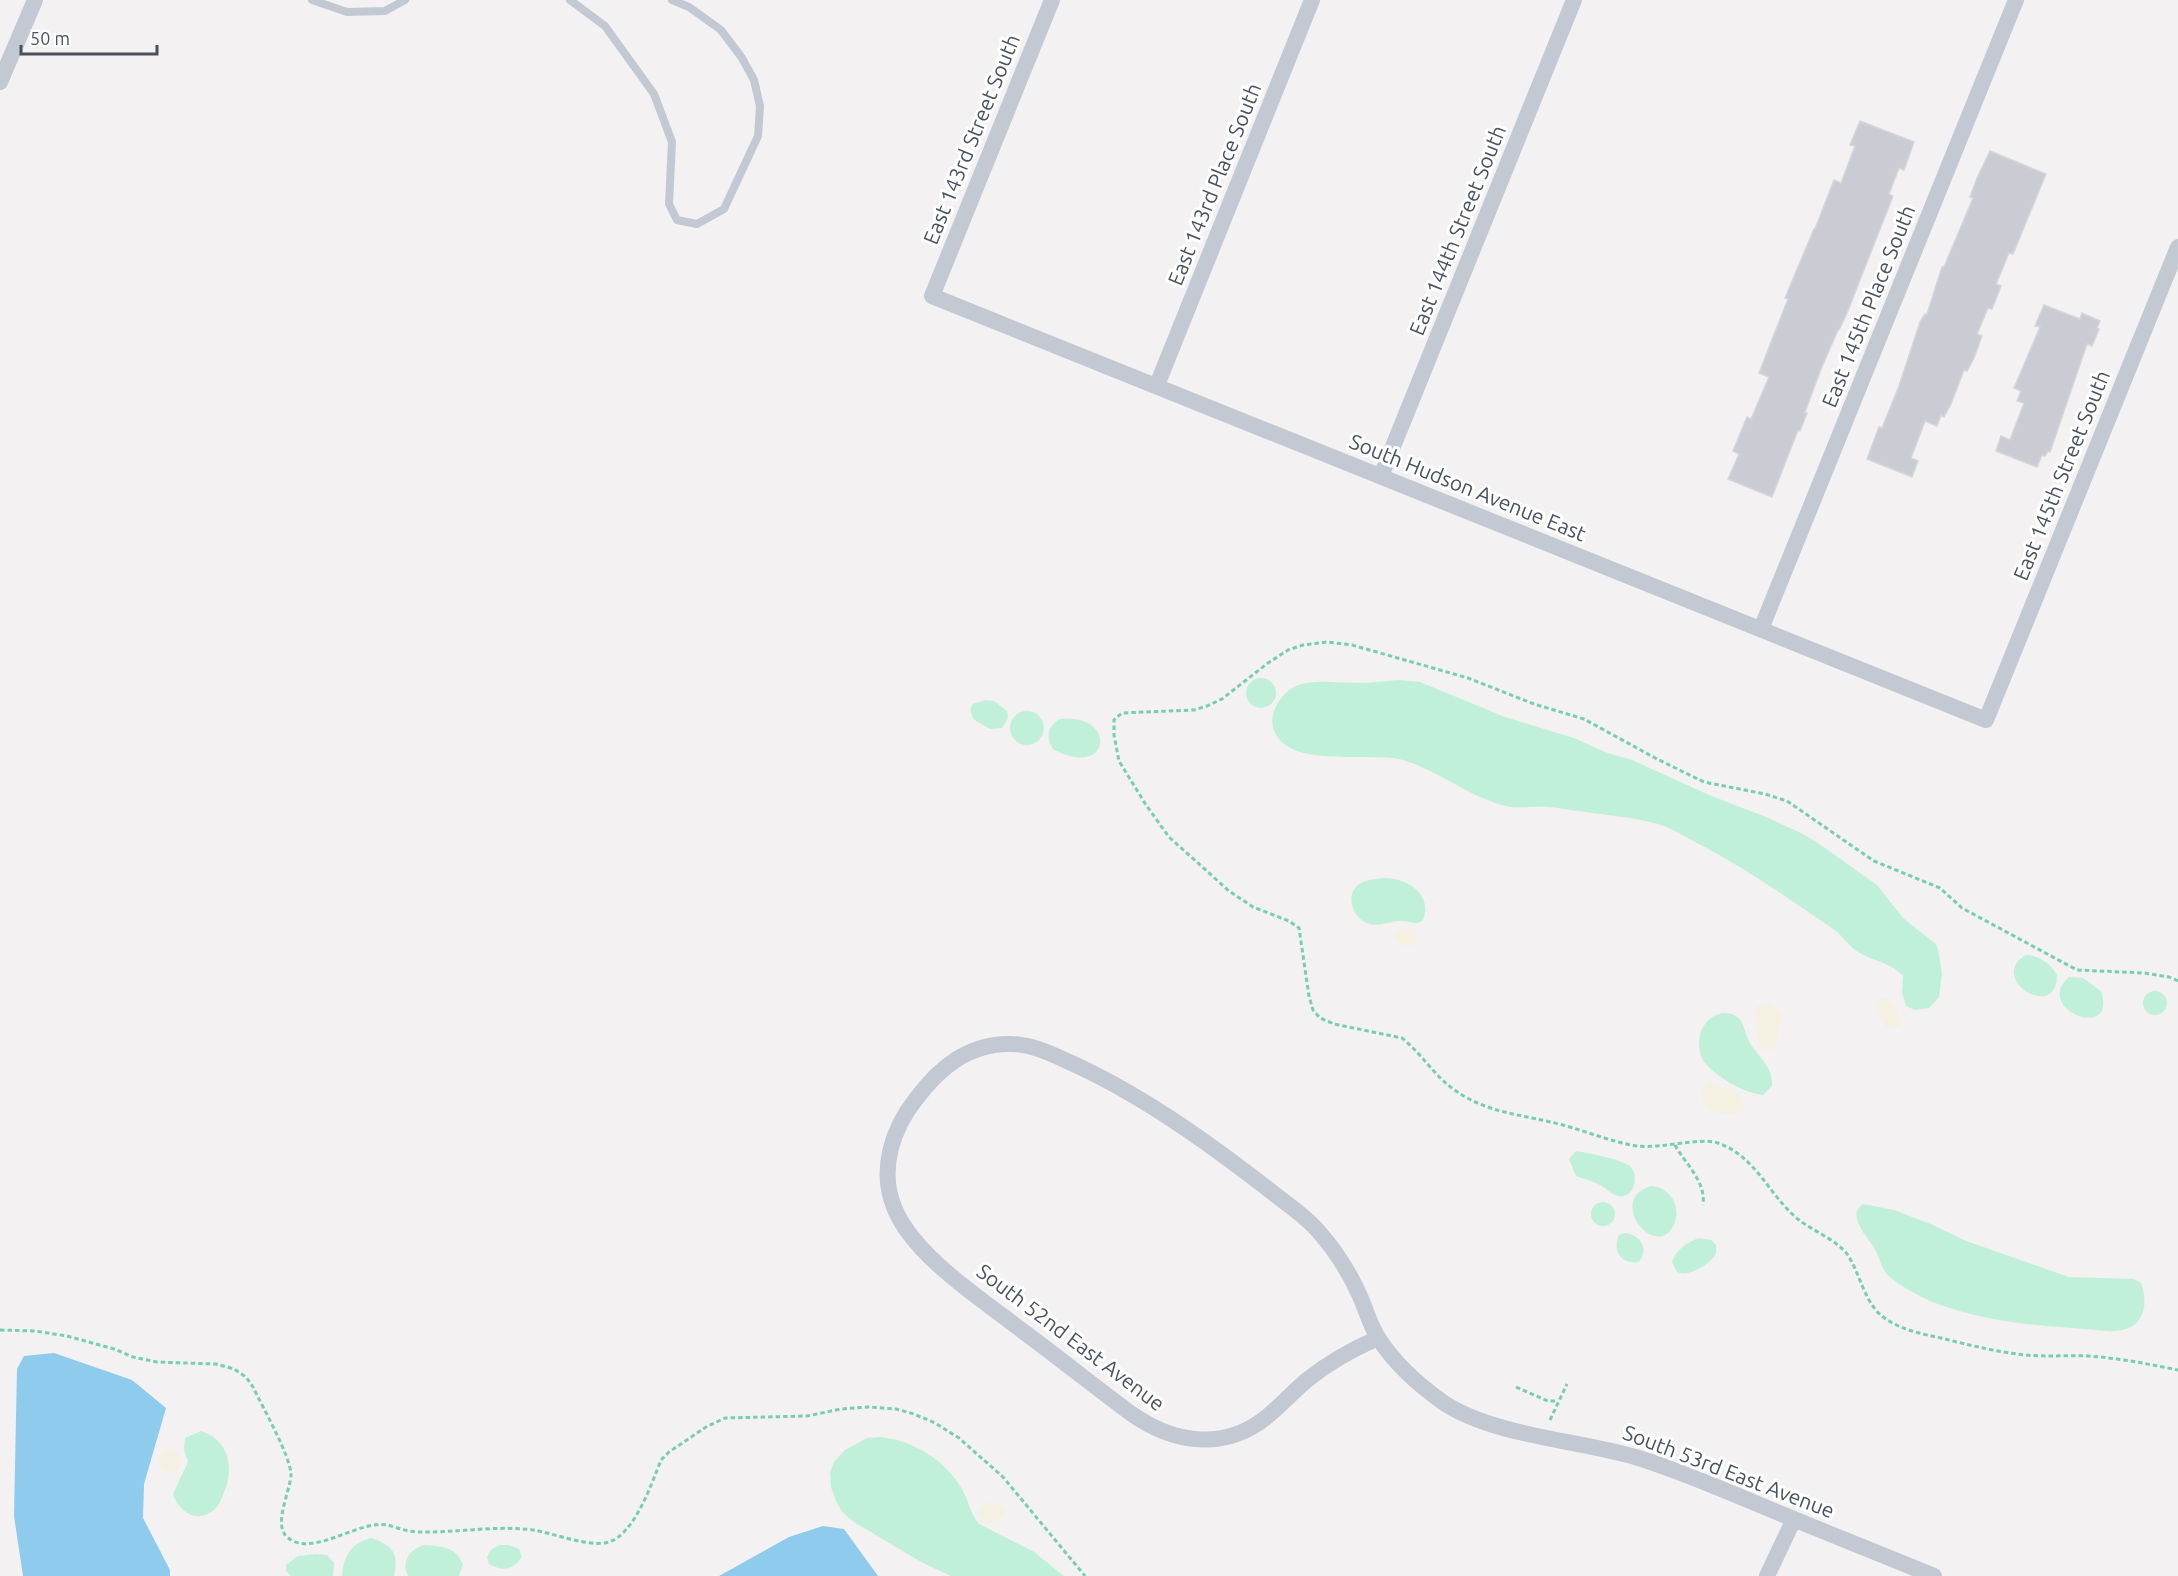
<svg xmlns="http://www.w3.org/2000/svg" width="2178" height="1576" font-family="Ubuntu,sans-serif">
<rect width="100%" height="100%" fill="#f3f1f1"/>
<path fill="#c1f0da" d="M1246 693a15 15 0 1 1 30 0a15 15 0 1 1-30 0Z
M1398,680l22,2 85,35 69,21 31,14 27,8 77,35 57,22 37,17 15,9 59,42 26,33 33,26 3,10 3,20 -3,23 -10,11 -14,2 -9,-4 -4,-13 1,-17c-13,-14 -28,-14 -43,-23 -11,-6 -17,-17 -27,-24 -45,-31 -89,-62 -138,-87 -12,-6 -23,-14 -37,-18 -26,-7 -53,-9 -80,-13 -10,-1 -21,-4 -31,-4 -14,-1 -28,2 -41,-1 -37,-9 -67,-35 -103,-46 -34,-9 -110,9 -128,-27 -9,-18 6,-41 23,-48 18,-6 41,-2 59,-2 14,0 27,-2 41,-3z
M985,700l9,1 13,10 1,7 -6,10 -12,1 -17,-10 -3,-10 3,-5z
M1010 728a17 17 0 1 1 34 0a17 17 0 1 1-34 0Z
M1060,719c59,-6 50,62 -7,30 -8,-12 -5,-24 7,-30z
M1385,878c23,0 48,17 38,42l-5,3c-6,0 -12,-2 -18,-2 -11,0 -22,7 -33,2 -14,-5 -22,-27 -9,-38 8,-6 18,-6 27,-7z
M2026,955c13,0 25,9 31,20 0,48 -71,3 -31,-20z
M2069,977l14,1 18,13c17,52 -69,18 -32,-14z
M2143 1003a12 12 0 1 1 24 0a12 12 0 1 1-24 0Z
M1724,1013c22,1 18,16 26,30 9,15 23,23 22,43l-9,9c-17,-1 -50,-19 -60,-35 -10,-18 -1,-45 21,-47z
M1576,1151c12,2 45,8 54,15 10,10 4,33 -12,30 -8,-2 -13,-9 -20,-12 -7,-4 -15,-5 -22,-8l-7,-17z
M1651,1186c18,1 30,19 24,36 -16,43 -71,-22 -24,-36z
M1591 1214a12 12 0 1 1 24 0a12 12 0 1 1-24 0Z
M1863,1204l31,6 39,15 33,16 103,36 65,2 7,4c5,14 6,32 -7,42 -14,10 -34,5 -50,4 -60,-4 -143,-11 -193,-51 -9,-7 -11,-18 -15,-27 -4,-7 -9,-13 -13,-19 -6,-10 -11,-21 0,-28z
M1625,1233c16,2 24,16 14,29 -18,3 -27,-11 -20,-27z
M1699,1238l12,2 5,5v8l-2,4c-9,9 -24,20 -37,15l-5,-10c4,-12 15,-20 27,-24z
M201,1431c25,8 33,32 25,56 -3,7 -5,15 -10,21 -17,17 -37,5 -43,-14l15,-32 -4,-12 1,-12z
M880,1437c33,3 67,24 83,54 6,11 7,22 16,33l55,28 30,24h-113l-30,-14 -67,-40 -12,-10 -6,-11 -5,-14 -1,-15 4,-10 11,-12 22,-12z
M372,1538c21,8 27,15 22,38h-52c1,-20 10,-34 30,-38z
M424,1545c17,1 32,2 39,19l-4,12h-51c-7,-15 1,-26 16,-31z
M499,1545h10l10,4 3,8c-9,13 -19,15 -33,7l-2,-7 4,-7z
M316,1554l11,1 7,8 -1,13h-42l-5,-5v-6l12,-9z"/>
<path fill="#f4f1e3" d="M1404,928l12,5 1,8 -4,4 -9,1 -9,-6 -1,-5 2,-4z
M1885,997c7,4 15,19 16,27l-4,4h-9c-9,-8 -21,-28 -3,-31z
M1771,1004l8,7 4,7 -6,14v13c-5,7 -9,7 -16,3l-5,-16 2,-10 -5,-10 4,-7z
M1708,1081l30,12 6,7v9c-12,11 -27,4 -39,-3l-5,-14z
M159 1461a11 11 0 1 1 22 0a11 11 0 1 1-22 0Z
M989,1502l12,4 4,6 -2,4 -11,7 -9,-1 -6,-9 3,-5z"/>
<path fill="#8ecbec" d="M54,1353l78,27 34,28 -22,76 -1,34 27,52v6h-147l-9,-60 3,-147 7,-13z
M823,1526l21,3 34,47h-159l70,-39z"/>
<path fill="#cbccd3" stroke="#d5d6dc" stroke-width="1.5" d="M1860,121l54,21 -10,28 -5,-2 -10,26 4,2 -46,117 -8,17h-1l-17,39 -16,43 2,1 -7,18 -2,-1 -26,67 -44,-18 11,-25 -6,-3 14,-34 4,2 18,-42 -10,-4 29,-74 -3,-1 29,-69h1l19,-49 7,3 14,-37 -5,-1z
M1990,151l56,23 -33,80 -4,-1 -13,31 5,2 -9,23 -4,-1 -11,26 5,2 -8,22 -7,13 -3,-1 -13,34 -7,13 -3,-2 -4,11 -12,-5 -14,37 7,3 -6,16 -45,-18 12,-32 3,1 17,-42 21,-64 5,-8h2l15,-47h2l29,-69 -3,-1 7,-19z
M2044,305l36,14 2,-6 18,8 -3,7 2,1 -7,17 -5,-2 -37,108 -2,-1 -3,5 -3,-1 -5,12 -41,-16 5,-15 9,4 14,-37 -7,-2 4,-10 -7,-3 26,-61 -5,-1z"/>
<g fill="none" stroke-linecap="round" stroke-linejoin="round">
<path stroke="#78ceb0" stroke-width="3" stroke-dasharray="4.5 3" stroke-linecap="butt" d="M2178,981l-9,-4 -25,-4 -67,-3 -115,-62 -22,-20 -66,-27 -87,-60 -22,-7 -61,-12 -47,-23 -73,-40 -50,-15 -66,-26 -116,-33 -25,-3 -24,3 -15,5 -20,13 -46,36 -15,7 -13,4 -72,3 -8,7v15l5,26 27,44 23,32 60,54 24,16 36,14 10,7 10,68 4,14 7,8 14,6 68,14c20,16 33,39 54,53 33,23 70,24 107,34 25,7 49,17 74,21 24,3 63,-9 81,-3 39,14 51,53 81,77 14,11 36,19 48,34 14,20 17,51 39,65 16,11 36,15 55,19 28,7 56,14 84,17 21,2 42,0 63,1 31,2 60,8 90,14
M1675,1145c11,20 31,36 28,60
M0,1330l35,1 32,5 47,13 19,8 24,5 59,2 18,5 12,8 7,10c9,19 38,70 38,88 -1,17 -18,49 -4,62 25,22 72,-18 101,-12 10,3 20,7 31,7 37,1 77,-7 114,-2 21,3 56,18 76,12 26,-9 42,-57 52,-82l8,-8 37,-25 19,-9 82,-2 34,-7 27,-2 28,2 18,5 21,9 24,15 44,39 82,99
M1516,1387l32,14h10
M1550,1420l17,-36"/>
<path stroke="#c2c9d2" stroke-width="8" d="M312,0l35,12 38,-1 20,-11
M570,0l35,26 49,68 18,48 -3,62 8,16 20,4 27,-15 34,-73 2,-30 -6,-26 -12,-22 -21,-28 -32,-23 -17,-7"/>
<path stroke="#c2c9d2" stroke-width="16" d="M1052,0l-120,296 1054,424 192,-473
M0,82l35,-82
M1157,385l155,-385
M1381,476l193,-476
M1761,629l255,-629
M1378,1338c-25,11 -50,25 -71,42 -13,11 -25,24 -38,35 -44,37 -96,29 -140,-3 -35,-26 -70,-54 -105,-80 -41,-32 -111,-76 -130,-125 -15,-37 -2,-78 22,-108 24,-32 53,-56 96,-55 18,0 38,9 55,17 72,32 139,80 201,128 17,14 37,26 51,43 16,18 30,40 40,62 7,15 11,32 20,45 16,25 41,47 65,64 52,34 137,37 198,56 52,17 103,40 154,61 46,19 92,37 138,56
M1767,1576l27,-57"/>
</g>
<g text-anchor="middle" dominant-baseline="central" stroke-width="6" stroke-linejoin="round" paint-order="stroke">
<g font-size="21" fill="#49515f" stroke="#fff">
<text transform="translate(971 139) rotate(-68)">East 143rd Street South</text>
<text transform="translate(1214 184) rotate(-68)">East 143rd Place South</text>
<text transform="translate(1457 230) rotate(-68)">East 144th Street South</text>
<text transform="translate(1868 306) rotate(-68)">East 145th Place South</text>
<text transform="translate(2061 475) rotate(-68)">East 145th Street South</text>
<text transform="translate(1468 487) rotate(22)">South Hudson Avenue East</text>
<text transform="translate(1071 1337) rotate(37)">South 52nd East Avenue</text>
<text transform="translate(1729 1471) rotate(21)">South 53rd East Avenue</text>
</g>
</g>
<path d="M21 45v9h136v-9" fill="none" stroke="#49515f" stroke-width="3"/>
<text x="30" y="45" font-size="18" fill="#49515f" stroke="#ffffff" stroke-width="4.5" paint-order="stroke">50 m</text>
</svg>
